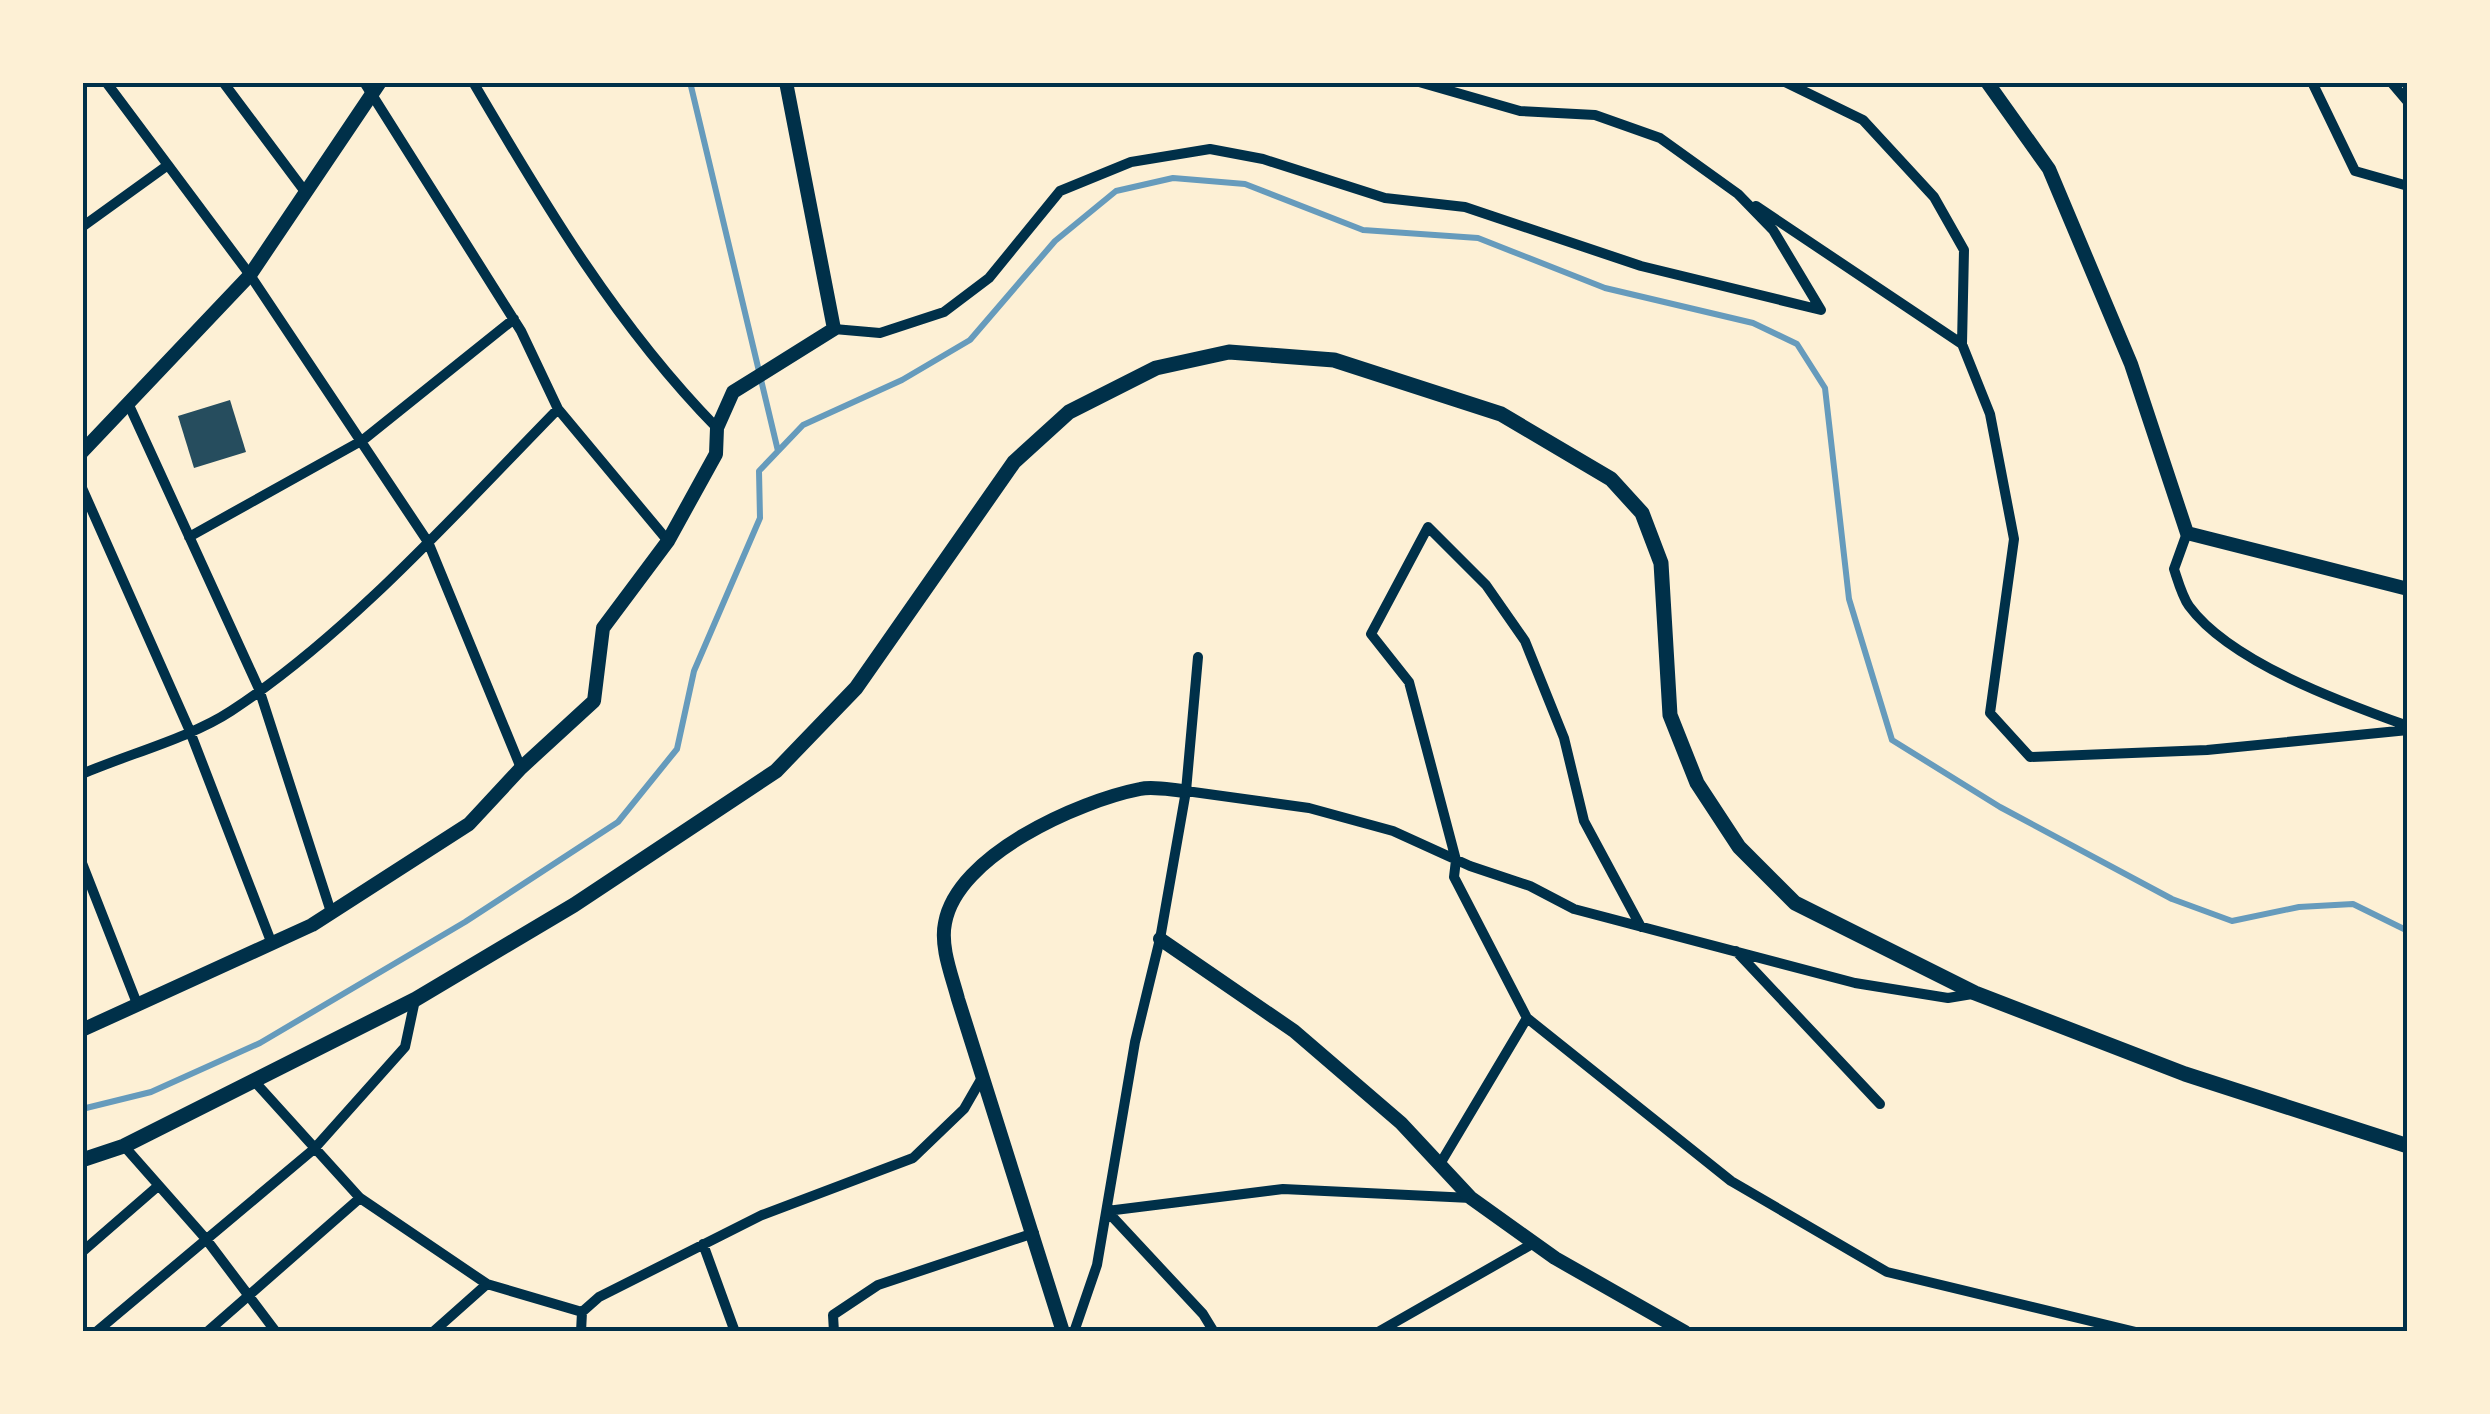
<svg xmlns="http://www.w3.org/2000/svg" width="2490" height="1414" font-family="'Noto Serif',serif">
<rect width="100%" height="100%" fill="#fdf0d5"/>
<g fill="none" stroke-linecap="round" stroke-linejoin="round">
<path stroke="#669bbc" stroke-width="6" d="M690,82l88,369
M82,1109l69,-17 109,-49 205,-121 153,-100 59,-73 17,-78 66,-153 -1,-47 44,-46 99,-45 68,-40 85,-99 61,-50 57,-13 72,6 118,46 115,8 127,50 148,35 44,21 28,44 24,211 43,141 108,67 172,92 60,22 67,-14 54,-3 55,27"/>
</g>
<path fill="#264d5e" d="M230,400l16,52 -52,16 -16,-52z"/>
<g fill="none" stroke-linecap="round" stroke-linejoin="round">
<path stroke="#003049" stroke-width="10" d="M106,82l144,193 178,267 93,226
M223,82l83,111
M364,82l157,249 37,78 110,132
M473,82c72,123 144,244 244,346
M1785,82l78,38 71,77 30,53 -2,94
M2312,82l43,89 53,15
M2391,82l17,20
M1756,206l206,138 28,70 24,125 -24,174 40,44 177,-7 201,-20
M82,227l86,-62
M834,329l46,4 64,-21 45,-34 71,-87 71,-29 79,-13 53,10 122,39 80,9 176,59 180,44 -48,-80 -35,-36 -78,-56 -65,-23 -75,-4 -101,-29
M128,403l131,286 72,223
M82,488l107,241 83,215
M2187,533l-13,36c4,12 8,27 15,37 41,56 154,97 219,120
M189,537l174,-97 151,-121
M82,774c46,-20 108,-36 149,-63 117,-76 229,-202 327,-302
M1186,791l123,17 84,23 77,35 60,20 44,23 281,74 93,15 24,-4
M82,863l56,143
M1736,951l144,153
M1527,1018l204,163 156,91 249,60
M255,1082l105,116 127,86 95,28
M124,1146l82,93 70,93
M1440,1164l87,-146 -73,-141 2,-17 -47,-178 -38,-48 57,-107 58,58 39,56 39,97 20,83 57,106
M1107,1211l176,-22 188,9
M1107,1211l96,103 11,18
M703,1244l32,88
M82,1252l76,-66
M96,1332l218,-183 91,-102 10,-47
M207,1332l153,-134
M433,1332l54,-48
M581,1332l1,-20 17,-15 163,-82 151,-57 51,-49 19,-33
M834,1332l-1,-17 45,-30 156,-52
M1074,1332l23,-67 38,-223 25,-103 26,-148 12,-134
M1378,1332l156,-89"/>
<path stroke="#003049" stroke-width="14" d="M1987,82l62,87 82,195 56,169 221,56
M82,452l168,-177 130,-193
M1160,939l134,92 107,92 70,75 84,60 130,74
M82,1030l230,-105 157,-101 52,-56 73,-67 9,-73 65,-87 48,-87 1,-26 16,-36 101,-63 -48,-247
M1063,1332l-105,-333c-6,-23 -18,-52 -13,-76 12,-68 134,-122 195,-134 13,-3 31,1 46,2"/>
<path stroke="#003049" stroke-width="15" d="M82,1160l42,-14 292,-147 158,-94 202,-134 80,-83 158,-226 55,-50 87,-44 73,-16 105,8 167,54 110,65 31,34 19,50 9,152 27,68 42,64 56,56 180,90 210,81 223,72"/>
</g>
<rect width="2490" height="1414" fill="none" stroke="#fdf0d5" stroke-width="170"/>
<rect x="85" y="85" width="2320" height="1244" fill="none" stroke="#003049" stroke-width="4"/>
</svg>
